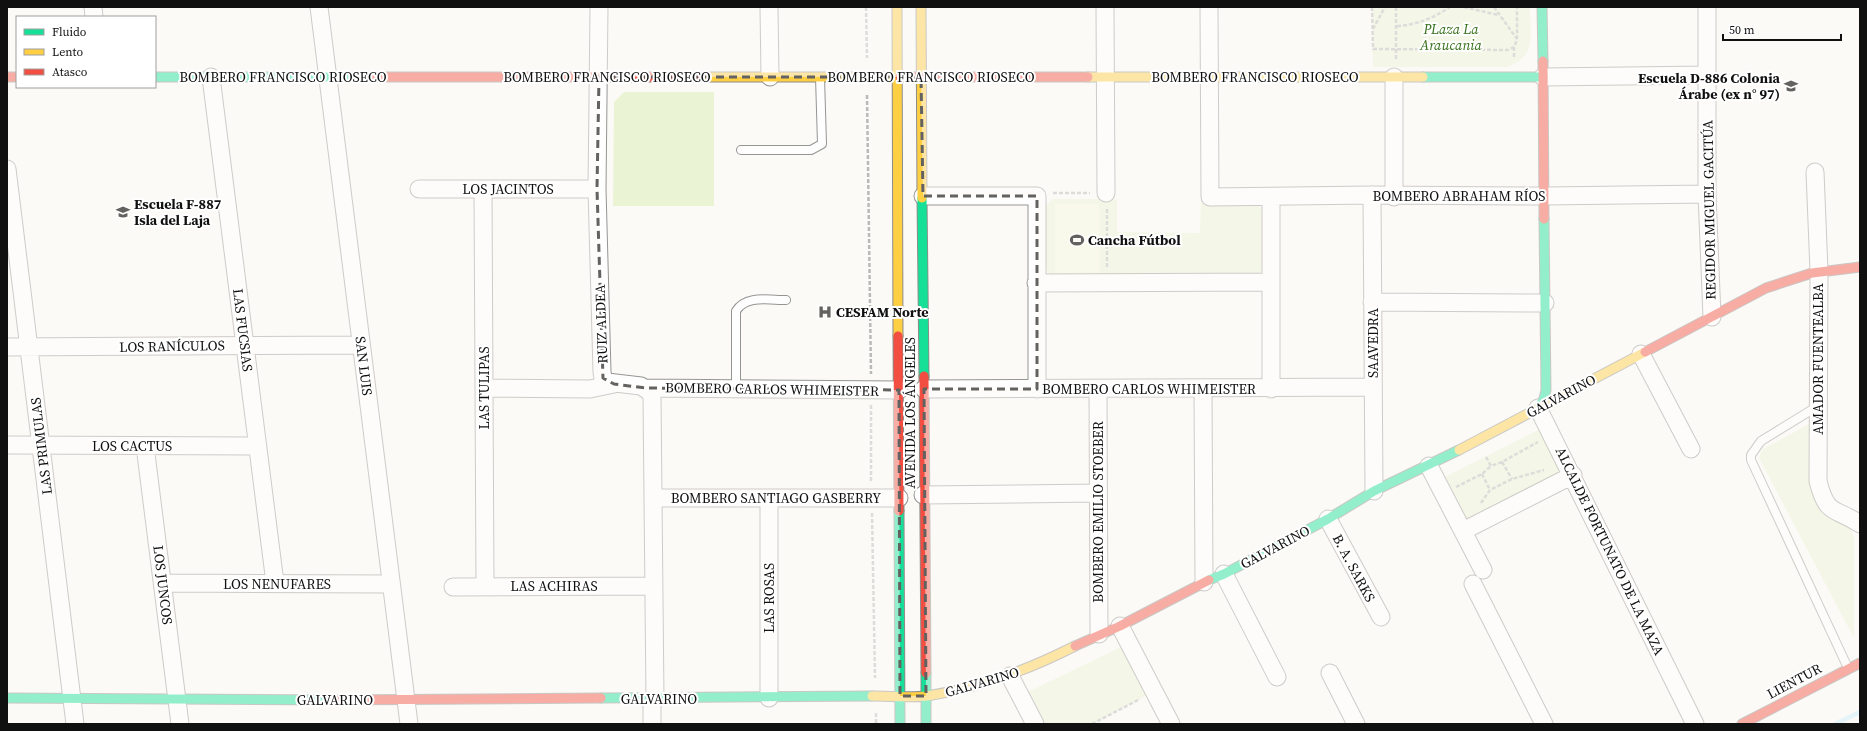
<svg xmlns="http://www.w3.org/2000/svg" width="1867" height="731" font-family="'Source Serif 4',serif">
<rect width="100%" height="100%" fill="#fcfaf6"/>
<path fill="#eaf3d4" d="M1372,7h158c0,27 7,50 -23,60h-134z
M624,92h90v114h-101l1,-104z
M1052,199h65v33l83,1 1,-31 53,-1 9,9v57l-5,10 -205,1 -8,-10v-61z
M1813,422l6,83 8,12 23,11 4,9v101l-95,-180 2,-6 4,-4z
M1540,429l21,42 -95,49 -21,-43z
M1121,647l26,48 -55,29h-46l-18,-32z"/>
<path fill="#f3f7de" d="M1055,204h44v73h-44z"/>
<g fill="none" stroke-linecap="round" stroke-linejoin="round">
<path stroke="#c8eefa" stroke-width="4.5" d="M1835,724l25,-12"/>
<defs>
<path id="lane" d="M741,150h70l11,-6 -2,-67
M736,388v-77c10,-16 32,-11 50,-11
M1818,406l-57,35 -10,14v5l97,208"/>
<path id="street" d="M93,7l1,10
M319,7l90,717
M599,7l-2,182 5,183 1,6 4,4 34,4 9,6 2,5 3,302
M769,7l1,70
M1105,7l1,186
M1209,7l1,190 162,-2 172,1 163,-2
M1707,7v187l5,123
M211,77l64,506
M1394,77v120
M1543,77l164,-2
M7,169l68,555
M1815,172l4,99 -1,210c9,36 17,26 42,43
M419,189h178
M483,189l2,397
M1372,195l2,296
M923,196h114v193
M1036,283l235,-1
M1372,302l173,1
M7,347l354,-2
M1641,354l50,95
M484,388l106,1 24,-5
M646,388l253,2
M924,389l449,-2
M1098,389l1,245
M1203,389l1,193
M1271,389v-192
M1538,408l157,316
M7,445l250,1
M145,446l35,278
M1429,466l54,104
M923,495l175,-2
M653,498h246
M769,499v199
M1328,519l53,98
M1463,531l110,-56
M1224,574l53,103
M163,583l228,1
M1473,584l71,140
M453,587l201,-1
M1120,626l51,98
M1330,673l26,51
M1010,676l25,48
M652,699v25"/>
<path id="fast" d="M1542,7l1,54
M155,77h215
M1423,77h120
M922,198l2,178
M1538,408l6,-9 2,-9 -2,-171
M899,511l1,213
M1209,580l15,-6 104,-55 46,-28 85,-41
M926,673v51
M7,698l326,2
M601,698l271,-2"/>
<path id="slow" d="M897,7l1,329
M921,7l1,191
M700,77h200
M1088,77h335
M1459,450l186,-98
M872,696c18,0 38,2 55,0 52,-8 101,-26 148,-50"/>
<path id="jam" d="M1543,61l1,158
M7,77h10
M370,77h330
M900,77h188
M898,336l1,175
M1645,352l121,-64 46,-15 48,-6
M924,376l2,297
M1075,646l45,-20 89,-46
M333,700l268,-2
M1742,724l118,-61"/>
</defs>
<use href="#lane" stroke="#969594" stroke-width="10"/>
<use href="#street" stroke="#969594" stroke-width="19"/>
<use href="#fast" stroke="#8d8c8a" stroke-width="11"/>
<use href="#slow" stroke="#8d8c8a" stroke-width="11"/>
<use href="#jam" stroke="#8d8c8a" stroke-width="11"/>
<path stroke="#b9b9b8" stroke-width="2.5" stroke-dasharray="4 2" stroke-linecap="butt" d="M866,7l1,51
M1372,7l1,42 135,1 6,-3 3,-7v-33
M1464,7l34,8
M1494,7l23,32
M1397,26c20,-1 36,-8 53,-19
M1373,29l12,-22
M1514,47v12
M1396,59v-52
M867,95l4,279
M1053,193h37
M1107,209v59
M871,405v77
M1486,457l5,9 11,-4 36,-20
M1502,462l10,17
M1482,474l8,16
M1456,487l26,-13 9,-8
M1481,503l9,-13 22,-11 32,-9
M872,513l3,165
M876,713v11
M1092,724l48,-25"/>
<use href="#lane" stroke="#fffefe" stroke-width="8"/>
<use href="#street" stroke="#fffefe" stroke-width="17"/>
<use href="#fast" stroke="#16e098" stroke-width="9"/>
<use href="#slow" stroke="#ffcf43" stroke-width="9"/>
<use href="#jam" stroke="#f24e42" stroke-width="9"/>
</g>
<path d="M0 0H1867V731H0ZM599,77h322l2,119h114v193h-113l2,307h-26l-1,-306 -253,-2 -32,-4 -11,-6 -6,-189z" fill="#fcfaf6" fill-opacity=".55" fill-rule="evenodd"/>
<path fill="none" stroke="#636260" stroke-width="3" stroke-dasharray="8 5" stroke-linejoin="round" d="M599,77h322l2,119h114v193h-113l2,307h-26l-1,-306 -253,-2 -32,-4 -11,-6 -6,-189z"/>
<defs>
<symbol id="school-bare" viewBox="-9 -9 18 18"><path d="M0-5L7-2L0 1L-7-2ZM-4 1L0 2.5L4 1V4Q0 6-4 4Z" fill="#636260" stroke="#fff" stroke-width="2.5" paint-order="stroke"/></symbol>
<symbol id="stadium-bare" viewBox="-9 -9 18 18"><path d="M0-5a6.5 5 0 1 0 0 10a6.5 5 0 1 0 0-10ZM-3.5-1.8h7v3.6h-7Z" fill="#636260" stroke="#fff" stroke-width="2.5" paint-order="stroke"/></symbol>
<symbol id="hospital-bare" viewBox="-9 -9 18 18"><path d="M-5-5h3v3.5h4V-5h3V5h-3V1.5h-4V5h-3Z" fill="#636260" stroke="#fff" stroke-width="2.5" paint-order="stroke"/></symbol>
</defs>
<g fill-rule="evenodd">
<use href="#school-bare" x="1781" y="76" width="20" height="20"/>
<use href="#school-bare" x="113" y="202" width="20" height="20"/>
<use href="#stadium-bare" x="1067" y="230" width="20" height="20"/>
<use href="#hospital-bare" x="815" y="302" width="20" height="20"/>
</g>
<g text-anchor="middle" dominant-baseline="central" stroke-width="4" stroke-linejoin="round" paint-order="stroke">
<g font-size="14" font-style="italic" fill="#356f19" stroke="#fff">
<text x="1451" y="29">PLaza La<tspan x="1451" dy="16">Araucania</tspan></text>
</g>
<g font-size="14" fill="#101010" stroke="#fff">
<text x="283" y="77">BOMBERO FRANCISCO RIOSECO</text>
<text x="607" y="77">BOMBERO FRANCISCO RIOSECO</text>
<text x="931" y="77">BOMBERO FRANCISCO RIOSECO</text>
<text x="1255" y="77">BOMBERO FRANCISCO RIOSECO</text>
<text x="508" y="189">LOS JACINTOS</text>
<text x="1459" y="196">BOMBERO ABRAHAM RÍOS</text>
<text transform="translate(1709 210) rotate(-91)">REGIDOR MIGUEL GACITÚA</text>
<text transform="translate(601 324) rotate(-92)">RUIZ ALDEA</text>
<text transform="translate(243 330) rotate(83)">LAS FUCSIAS</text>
<text transform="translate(1373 343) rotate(-90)">SAAVEDRA</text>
<text transform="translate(172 346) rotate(-1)">LOS RANÍCULOS</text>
<text transform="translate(1818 359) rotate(-90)">AMADOR FUENTEALBA</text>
<text transform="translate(364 366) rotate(83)">SAN LUIS</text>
<text transform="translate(484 388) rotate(-90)">LAS TULIPAS</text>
<text transform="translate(772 389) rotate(1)">BOMBERO CARLOS WHIMEISTER</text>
<text x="1149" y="389">BOMBERO CARLOS WHIMEISTER</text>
<text transform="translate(1561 396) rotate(-28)">GALVARINO</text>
<text transform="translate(910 413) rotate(-90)">AVENIDA LOS ÁNGELES</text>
<text transform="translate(41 446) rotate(-97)">LAS PRIMULAS</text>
<text x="132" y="446">LOS CACTUS</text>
<text x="776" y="498">BOMBERO SANTIAGO GASBERRY</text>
<text transform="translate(1098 512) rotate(-90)">BOMBERO EMILIO STOEBER</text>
<text transform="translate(1275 547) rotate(-28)">GALVARINO</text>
<text transform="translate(1610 551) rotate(64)">ALCALDE FORTUNATO DE LA MAZA</text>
<text transform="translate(1354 568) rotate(62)">B. A. SARKS</text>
<text x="277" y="584">LOS NENUFARES</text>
<text transform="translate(163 585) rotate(83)">LOS JUNCOS</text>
<text x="554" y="586">LAS ACHIRAS</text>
<text transform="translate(769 598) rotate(-90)">LAS ROSAS</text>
<text transform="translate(1794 681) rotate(-28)">LIENTUR</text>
<text transform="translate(982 682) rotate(-16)">GALVARINO</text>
<text x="659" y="699">GALVARINO</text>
<text x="335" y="700">GALVARINO</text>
</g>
<g font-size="14" font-weight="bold" fill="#101010" stroke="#fff" text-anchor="start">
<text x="1780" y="78" text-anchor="end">Escuela D-886 Colonia<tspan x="1780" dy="16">Árabe (ex n° 97)</tspan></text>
<text x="134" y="204">Escuela F-887<tspan x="134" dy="16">Isla del Laja</tspan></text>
<text x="1088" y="240">Cancha Fútbol</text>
<text x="836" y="312">CESFAM Norte</text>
</g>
</g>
<rect width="1867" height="731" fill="none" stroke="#101010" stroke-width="16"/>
<rect x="16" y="16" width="140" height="72" fill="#ffffff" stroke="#9f9f9f"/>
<rect x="24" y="29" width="20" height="6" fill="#16e098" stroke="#9f9f9f"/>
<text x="52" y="36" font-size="12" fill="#101010">Fluido</text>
<rect x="24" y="49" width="20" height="6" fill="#ffcf43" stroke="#9f9f9f"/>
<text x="52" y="56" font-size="12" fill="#101010">Lento</text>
<rect x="24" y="69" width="20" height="6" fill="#f24e42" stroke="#9f9f9f"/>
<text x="52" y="76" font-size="12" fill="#101010">Atasco</text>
<path d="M1723 34v6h118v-6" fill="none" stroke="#101010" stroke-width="2"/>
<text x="1729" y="34" font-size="12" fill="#101010" stroke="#ffffff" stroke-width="3" paint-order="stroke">50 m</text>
</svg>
